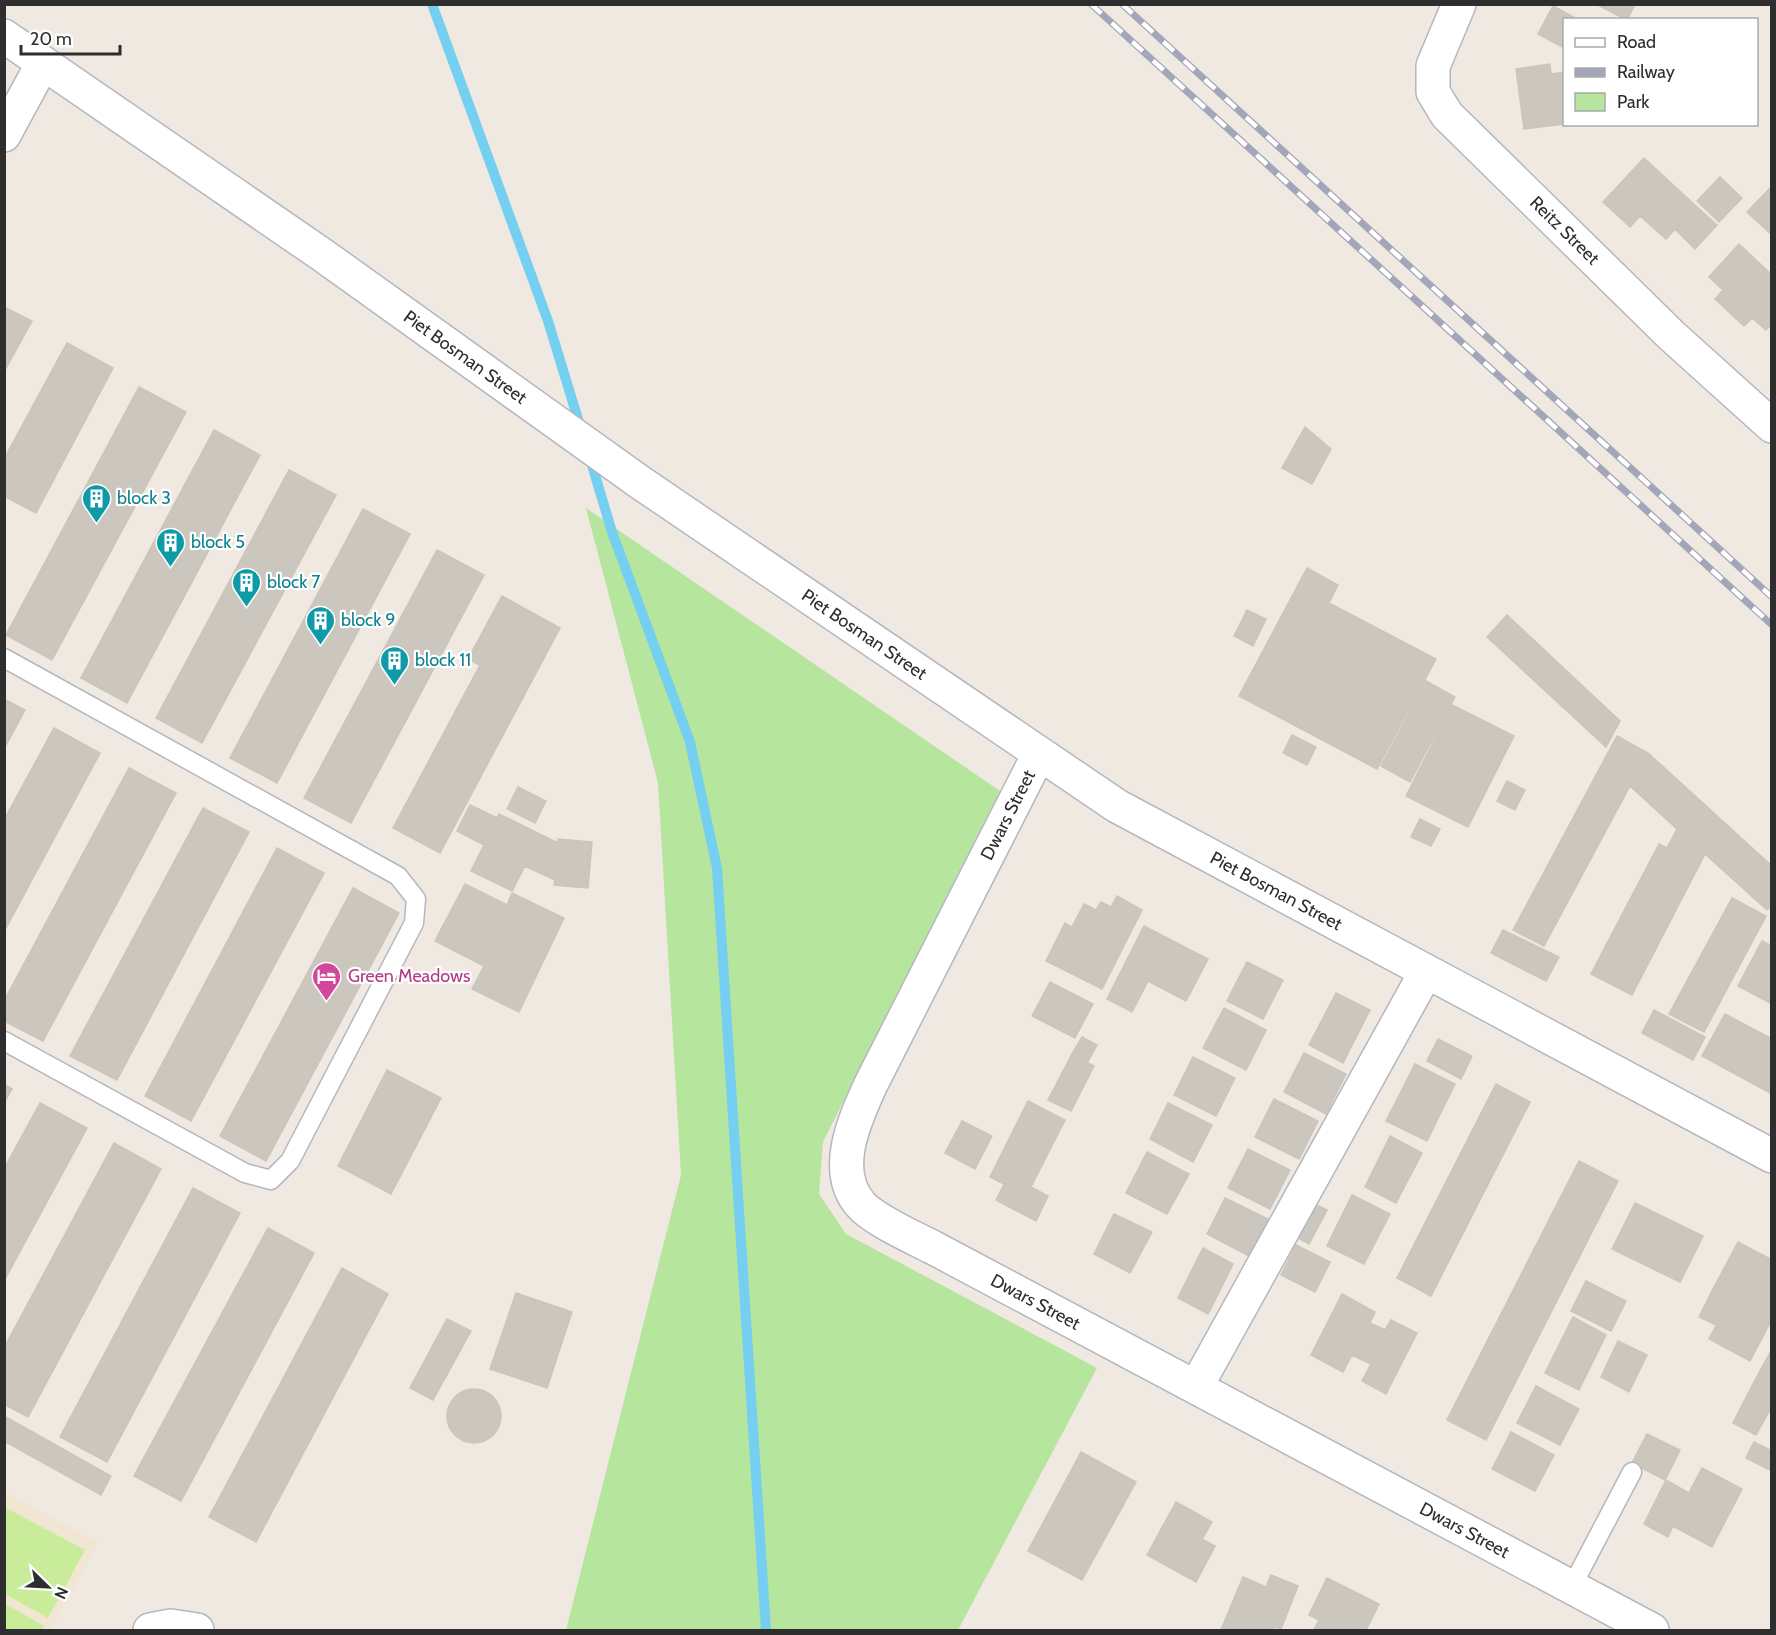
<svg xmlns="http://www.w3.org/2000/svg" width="1776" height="1635" font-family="Cabin,sans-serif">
<rect width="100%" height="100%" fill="#efe9e1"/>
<path fill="#f0e6d1" d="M4,1492l94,50 -47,88h-46z"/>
<path fill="#b6e59e" d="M586,508l414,283 -177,351 -4,52 27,40 251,134 -139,262h-392l115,-455 -23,-392z"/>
<path fill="#c9ec9a" d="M4,1507l81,43 -37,68 -43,-24z
M5,1604l39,22 -3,4h-36z"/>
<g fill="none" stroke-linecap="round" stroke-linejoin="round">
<path stroke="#75cff0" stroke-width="10" d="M432,4l116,317 33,108
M589,455l23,77 78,210 27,126 49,762"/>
</g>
<path fill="#cbc7bf" stroke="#cbc5ba" stroke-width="1.5" d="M1596,4h39l-8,16z
M1553,6l26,14h-15v28l-26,-14z
M1550,64l1,10 13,-2v52l-40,5 -8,-60z
M1644,158l52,48 -30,33 -26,-23 -10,11 -27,-25z
M1720,177l22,21 -23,24 -22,-21z
M1772,186v49l-25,-23z
M1696,206l21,19 -22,24 -20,-20z
M1739,244l33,31v49l-6,6 -14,-12 -8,8 -29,-27 8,-9 -14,-13z
M4,307l28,14 -28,51z
M67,343l46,25 -77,145 -32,-17v-37z
M139,387l47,25 -134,248 -46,-25z
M1305,427l26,22 -19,35 -30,-16z
M214,430l46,25 -133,248 -46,-25z
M289,470l47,25 -134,248 -46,-25z
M363,509l47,25 -133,249 -47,-25z
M437,550l47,25 -133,248 -47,-25z
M1307,568l31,17 -9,18 107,56 -59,110 -138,-73z
M502,596l58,32 -33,62 -59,-31z
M1247,610l19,9 -13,27 -19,-10z
M1507,615l113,106 -14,26 -119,-110z
M480,665l47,25 -87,163 -47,-25z
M1426,681l29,16 -45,85 -29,-16z
M4,699l21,11 -21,39z
M1452,705l62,31 -46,91 -62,-31z
M54,728l46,25 -96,179v-112z
M1292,735l24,12 -9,18 -24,-12z
M1617,736l31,17 124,113v39l-5,5 -62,-56 -73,141 -41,-21 68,-130 8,4 10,-19 -47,-43 -86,160 -31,-16z
M129,768l47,25 -133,248 -39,-20v-20z
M1507,781l18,9 -10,20 -18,-9z
M518,787l28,14 -11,22 -28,-14z
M470,805l27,13 2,-4 59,29v-4l34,3 -4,46 -34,-3 1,-5 -30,-14 -13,25 -41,-20 13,-26 -27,-14z
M203,808l46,24 -132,248 -47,-24z
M1420,819l20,10 -9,17 -20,-9z
M277,848l47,25 -133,248 -46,-25z
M465,884l42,21 5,-12 52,25 -45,94 -47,-23 12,-23 -49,-25z
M353,888l46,25 -133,248 -46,-25z
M1117,896l25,14 -40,79 -56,-28 19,-38 7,4 12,-23 12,6 5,-8 10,5z
M1732,898l34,18 -62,116 -35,-18z
M1144,926l64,33 -22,42 -38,-20 -16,31 -25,-13z
M1503,930l56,27 -13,24 -55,-28z
M1762,941l10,5v58l-34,-18z
M1247,962l36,18 -20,39 -36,-18z
M1050,982l43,22 -18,34 -43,-22z
M1336,993l34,17 -27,53 -34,-18z
M1224,1008l42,22 -20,40 -43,-22z
M1654,1010l51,27 -12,23 -51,-27z
M1725,1014l47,25v55l-70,-38z
M1082,1037l15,8 -10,18 -15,-9z
M1438,1039l34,17 -11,23 -34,-18z
M1304,1053l42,21 -20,40 -42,-22z
M1072,1054l22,12 -23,45 -23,-11z
M1193,1057l42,21 -19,38 -42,-21z
M1415,1064l40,20 -28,57 -41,-20z
M387,1070l54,28 -50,96 -53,-28z
M4,1084l8,5 -8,14z
M1496,1084l34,18 -99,194 -34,-18z
M1274,1099l44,22 -19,38 -44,-22z
M1028,1101l37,19 -34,67 17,9 -12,25 -40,-21 8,-16 -14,-7z
M40,1103l47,25 -83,153v-112z
M1168,1103l44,22 -19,37 -43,-23z
M962,1121l30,15 -17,33 -30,-16z
M1390,1136l32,17 -26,50 -31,-16z
M114,1143l47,26 -133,248 -24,-13v-56z
M1248,1149l42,21 -20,39 -42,-21z
M1147,1152l42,22 -22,40 -41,-21z
M1579,1161l39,20 -132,259 -39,-20z
M193,1188l47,25 -133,249 -47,-25z
M1352,1195l38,19 -26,50 -37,-18z
M1225,1198l43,21 -19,37 -42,-22z
M1309,1201l18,9 -18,34 -18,-10z
M1635,1203l68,33 -23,46 -68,-33z
M1114,1214l38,18 -22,41 -36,-19z
M268,1228l46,25 -133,248 -47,-25z
M1738,1242l34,18 -2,63 -58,-32z
M1296,1245l34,17 -15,30 -34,-17z
M1203,1248l30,16 -25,50 -30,-16z
M342,1268l46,26 -132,248 -47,-25z
M1586,1281l40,20 -15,30 -40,-20z
M1712,1291l17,10 -13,24 -17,-8z
M516,1293l56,19 -25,76 -57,-19z
M1342,1294l33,18 -5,11 15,7 6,-10 26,13 -31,61 -24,-13 9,-17 -19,-9 -9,17 -32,-17z
M1729,1301l41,22 -20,38 -41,-22z
M1573,1317l33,18 -27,55 -34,-17z
M447,1319l24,12 -38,69 -23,-12z
M1618,1341l29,14 -18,37 -28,-15z
M1772,1349v42l-18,-9z
M1754,1382l18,9v15l-16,29 -23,-12z
M1536,1386l43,23 -19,36 -43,-22z
M447 1416a27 27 0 1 1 54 0a27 27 0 1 1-54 0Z
M4,1416l107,60 -10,19 -97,-54z
M1511,1432l43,23 -19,36 -43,-22z
M1647,1434l33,16 -15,30 -33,-17z
M1754,1442l18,9v20l-26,-13z
M1081,1452l55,30 -54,98 -54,-29z
M1702,1468l40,21 -30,58 -39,-21 -5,11 -24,-13 22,-44 23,13z
M1176,1502l36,20 -10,17 13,7 -19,36 -49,-27z
M1271,1575l27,11 -17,43 -6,-2 -2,3h-52l22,-53 23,10z
M1327,1578l52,26 -13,26h-52l5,-10 -10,-5z"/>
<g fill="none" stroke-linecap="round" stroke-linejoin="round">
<defs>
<path id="service" d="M4,658l394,218 18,23 -2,24 -124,238 -19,19 -26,-7 -241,-132
M1571,1588l61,-116"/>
<g id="minor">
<path id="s1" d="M1459,4l-26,62v26l14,23 224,220 101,91"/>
<path id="s2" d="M1039,754l-168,330c-16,35 -41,88 -9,122 14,15 53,32 72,42l718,382"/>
<path d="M1196,1387l230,-415"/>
<path d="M150,1630l21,-4 26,4"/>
</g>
<g id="tertiary">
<path id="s3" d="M4,36l317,218 320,229 476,323 655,350"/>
<path d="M4,135l39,-72"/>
</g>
</defs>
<use href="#service" stroke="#b4b7c1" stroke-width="21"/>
<use href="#minor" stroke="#b4b7c1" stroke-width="36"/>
<use href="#tertiary" stroke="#b4b7c1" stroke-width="36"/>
<use href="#service" stroke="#fff" stroke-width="18"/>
<use href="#minor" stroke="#fff" stroke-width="33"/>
<use href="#tertiary" stroke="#fff" stroke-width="33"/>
<defs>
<path id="rail" d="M1091,4l681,621
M1122,4l650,593"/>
</defs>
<use href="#rail" stroke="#a3a6b8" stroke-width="7"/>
<use href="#rail" stroke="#fff" stroke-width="4.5" stroke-dasharray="14" stroke-linecap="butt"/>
</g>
<defs>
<symbol id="building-pin" viewBox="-11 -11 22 30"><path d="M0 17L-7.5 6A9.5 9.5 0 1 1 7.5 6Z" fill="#0f9aa8" stroke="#fff"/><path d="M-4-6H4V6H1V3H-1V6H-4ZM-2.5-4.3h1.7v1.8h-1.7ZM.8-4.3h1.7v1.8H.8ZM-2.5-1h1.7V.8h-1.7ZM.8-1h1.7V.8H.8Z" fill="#fff"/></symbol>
<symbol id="hotel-pin" viewBox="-11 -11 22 30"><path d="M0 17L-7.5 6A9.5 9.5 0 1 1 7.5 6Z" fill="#d1479c" stroke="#fff"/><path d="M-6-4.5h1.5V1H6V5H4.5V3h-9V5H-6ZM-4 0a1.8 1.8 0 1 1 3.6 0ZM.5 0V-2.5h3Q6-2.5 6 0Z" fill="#fff"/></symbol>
</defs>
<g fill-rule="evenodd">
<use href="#building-pin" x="80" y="482" width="33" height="45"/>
<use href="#building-pin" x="154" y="526" width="33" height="45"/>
<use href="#building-pin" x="230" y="566" width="33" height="45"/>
<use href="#building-pin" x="304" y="604" width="33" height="45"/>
<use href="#building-pin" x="378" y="644" width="33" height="45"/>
<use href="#hotel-pin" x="310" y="960" width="33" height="45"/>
</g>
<g text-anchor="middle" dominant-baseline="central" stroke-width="4.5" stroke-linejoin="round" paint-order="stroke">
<g font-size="18" fill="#2e2e2e" stroke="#fff">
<text stroke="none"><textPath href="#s1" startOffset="285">Reitz Street</textPath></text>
<text stroke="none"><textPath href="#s3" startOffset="562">Piet Bosman Street</textPath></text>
<text stroke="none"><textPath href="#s3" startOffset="1048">Piet Bosman Street</textPath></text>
<text transform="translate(1008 815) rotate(-63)">Dwars Street</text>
<text stroke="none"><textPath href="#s3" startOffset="1534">Piet Bosman Street</textPath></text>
<text stroke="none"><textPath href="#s2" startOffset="699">Dwars Street</textPath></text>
<text stroke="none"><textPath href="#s2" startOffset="1185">Dwars Street</textPath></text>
</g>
<g font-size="18" fill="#0d838f" stroke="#fff" text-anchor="start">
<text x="117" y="498">block 3</text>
<text x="191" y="542">block 5</text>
<text x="267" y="582">block 7</text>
<text x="341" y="620">block 9</text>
<text x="415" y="660">block 11</text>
</g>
<g font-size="18" fill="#b23c85" stroke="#fff" text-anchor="start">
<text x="348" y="976">Green Meadows</text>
</g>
</g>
<rect width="1776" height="1635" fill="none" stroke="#2e2e2e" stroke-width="12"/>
<rect x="1563" y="18" width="195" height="108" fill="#ffffff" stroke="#ababab" stroke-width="1.5"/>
<rect x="1575" y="38" width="30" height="9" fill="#ffffff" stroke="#ababab" stroke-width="1.5"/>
<text x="1617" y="48" font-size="18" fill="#2e2e2e">Road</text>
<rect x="1575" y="68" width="30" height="9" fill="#a3a6b8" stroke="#ababab" stroke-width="1.5"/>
<text x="1617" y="78" font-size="18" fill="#2e2e2e">Railway</text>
<rect x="1575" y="93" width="30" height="18" fill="#b6e59e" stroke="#ababab" stroke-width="1.5"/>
<text x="1617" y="108" font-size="18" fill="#2e2e2e">Park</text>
<g transform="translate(48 1587) rotate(114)" stroke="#ffffff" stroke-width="4.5" paint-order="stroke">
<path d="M0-4.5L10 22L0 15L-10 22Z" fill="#2e2e2e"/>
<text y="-9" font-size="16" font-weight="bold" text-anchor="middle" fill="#2e2e2e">N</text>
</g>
<path d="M21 45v9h99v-9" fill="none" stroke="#2e2e2e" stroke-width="3"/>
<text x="30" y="45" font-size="18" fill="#2e2e2e" stroke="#ffffff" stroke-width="4.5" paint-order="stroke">20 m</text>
</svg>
